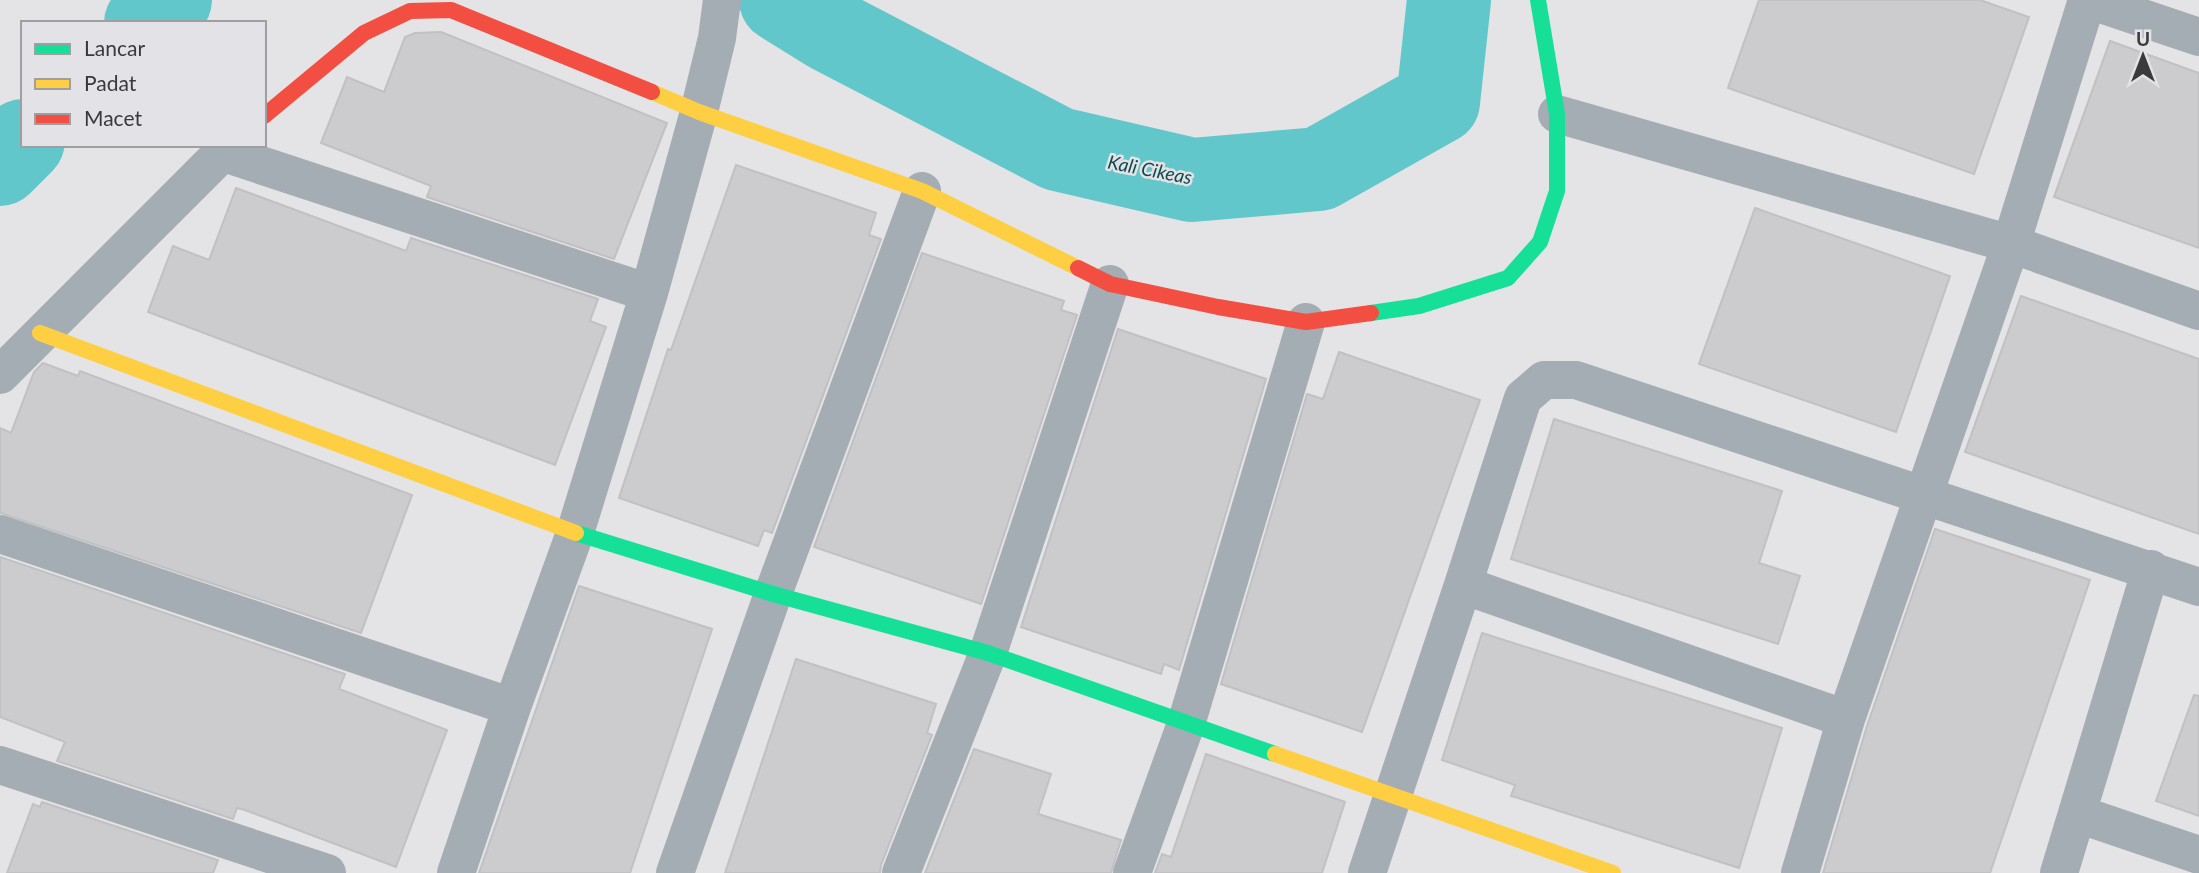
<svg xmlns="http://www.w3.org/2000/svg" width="2199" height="873" font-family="Lato,sans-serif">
<rect width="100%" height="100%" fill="#e4e3e5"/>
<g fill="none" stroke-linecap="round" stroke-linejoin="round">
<path stroke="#62c7ca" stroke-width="84" d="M781,0l48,30 229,119 134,31 127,-11 119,-67 11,-102
M146,23l24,-23
M0,164l23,-23"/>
</g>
<path fill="#cccbcd" stroke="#c1c0c2" stroke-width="2" d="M1759,0h221l49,17 -55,157 -246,-86z
M441,32l226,91 -53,136 -187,-62 4,-11 -110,-43 26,-66 37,15 21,-55 10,-4z
M2110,41l89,32v175l-145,-51z
M736,165l140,48 -7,22 12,4 -109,294 -8,-3 -6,16 -139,-48 49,-149 3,1z
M236,188l170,63 5,-13 187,61 -8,22 16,6 -51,138 -407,-153 25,-66 36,14z
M1755,208l195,68 -54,156 -197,-68z
M922,253l142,48 -3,9 16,5 -96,289 -167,-57z
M2021,296l178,63v175l-234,-82z
M1118,329l148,50 -87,291 -15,-6 -3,10 -140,-47z
M1339,352l141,48 -118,332 -141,-48 86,-290 16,5z
M43,363l35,13 2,-5 332,124 -51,138 -361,-120v-85l11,5 23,-61z
M1554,419l228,72 -23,72 41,13 -22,68 -267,-85z
M1935,529l155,51 -100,293h-167l44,-147z
M0,557l345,117 -6,15 108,41 -51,137 -151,-57 -8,-2 -4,11 -176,-58 8,-19 -65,-25z
M579,586l133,43 -76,226 -6,18h-151z
M1482,633l300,95 -43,140 -224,-71 -4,-1 4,-11 -73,-25z
M796,659l140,45 -9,29 5,2 -51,130 -1,8h-155z
M2194,695l5,1v120l-43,-15z
M974,749l77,25 -13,40 83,26 -10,33h-186z
M1206,754l139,48 -23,71h-167l7,-19 9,3z
M42,802l176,58 -5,13h-206l26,-69 7,3z"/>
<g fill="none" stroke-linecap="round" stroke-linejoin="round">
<path stroke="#a3adb3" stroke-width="38" d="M2089,0l110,37
M1557,114l454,130 188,67
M221,152l428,141
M0,375l230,-230
M0,534l512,173
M1463,585l383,134
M0,765l327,108
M2078,814l121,41
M456,873l56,-166 63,-174 74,-240 50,-181 18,-74 5,-38
M675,873l98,-279 149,-403
M901,873l87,-220 122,-369
M1132,873l55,-152 119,-399
M1367,873l96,-288 60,-187 21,-18h32l623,207
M1800,873l46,-154 165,-475 76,-244
M2059,873l92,-304"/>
<path stroke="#16e098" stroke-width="16" d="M1371,313l48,-7 89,-28 32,-36 17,-51v-77l-19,-114
M576,533l197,61 215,59 287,101"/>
<path stroke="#ffcf43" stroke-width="16" d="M652,92l47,20 223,79 156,77
M40,333l536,200
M1275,754l338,119"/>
<path stroke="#f24e42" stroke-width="16" d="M264,116l100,-83 46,-22 41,-1 201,82
M1078,268l32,16 108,23 88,15 65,-9"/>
</g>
<g text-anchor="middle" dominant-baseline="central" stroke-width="5" stroke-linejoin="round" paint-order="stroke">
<g font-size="19" font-style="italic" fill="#0f4b4b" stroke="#e3e2e6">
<text transform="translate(1150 169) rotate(11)">Kali Cikeas</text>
</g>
</g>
<rect x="21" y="21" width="245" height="126" fill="#e3e2e6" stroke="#9f9fa2" stroke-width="2"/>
<rect x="35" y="44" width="35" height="10" fill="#16e098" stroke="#9f9fa2" stroke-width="2"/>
<text x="84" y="56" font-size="21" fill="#3a3a3c">Lancar</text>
<rect x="35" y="79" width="35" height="10" fill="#ffcf43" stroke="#9f9fa2" stroke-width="2"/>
<text x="84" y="91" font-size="21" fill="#3a3a3c">Padat</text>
<rect x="35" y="114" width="35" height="10" fill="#f24e42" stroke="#9f9fa2" stroke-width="2"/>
<text x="84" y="126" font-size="21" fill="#3a3a3c">Macet</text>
<g transform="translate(2143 56)" stroke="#e3e2e6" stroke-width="5" paint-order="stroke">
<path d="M0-5L12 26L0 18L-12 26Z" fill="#3a3a3c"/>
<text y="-10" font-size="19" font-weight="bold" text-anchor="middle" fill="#3a3a3c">U</text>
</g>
</svg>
